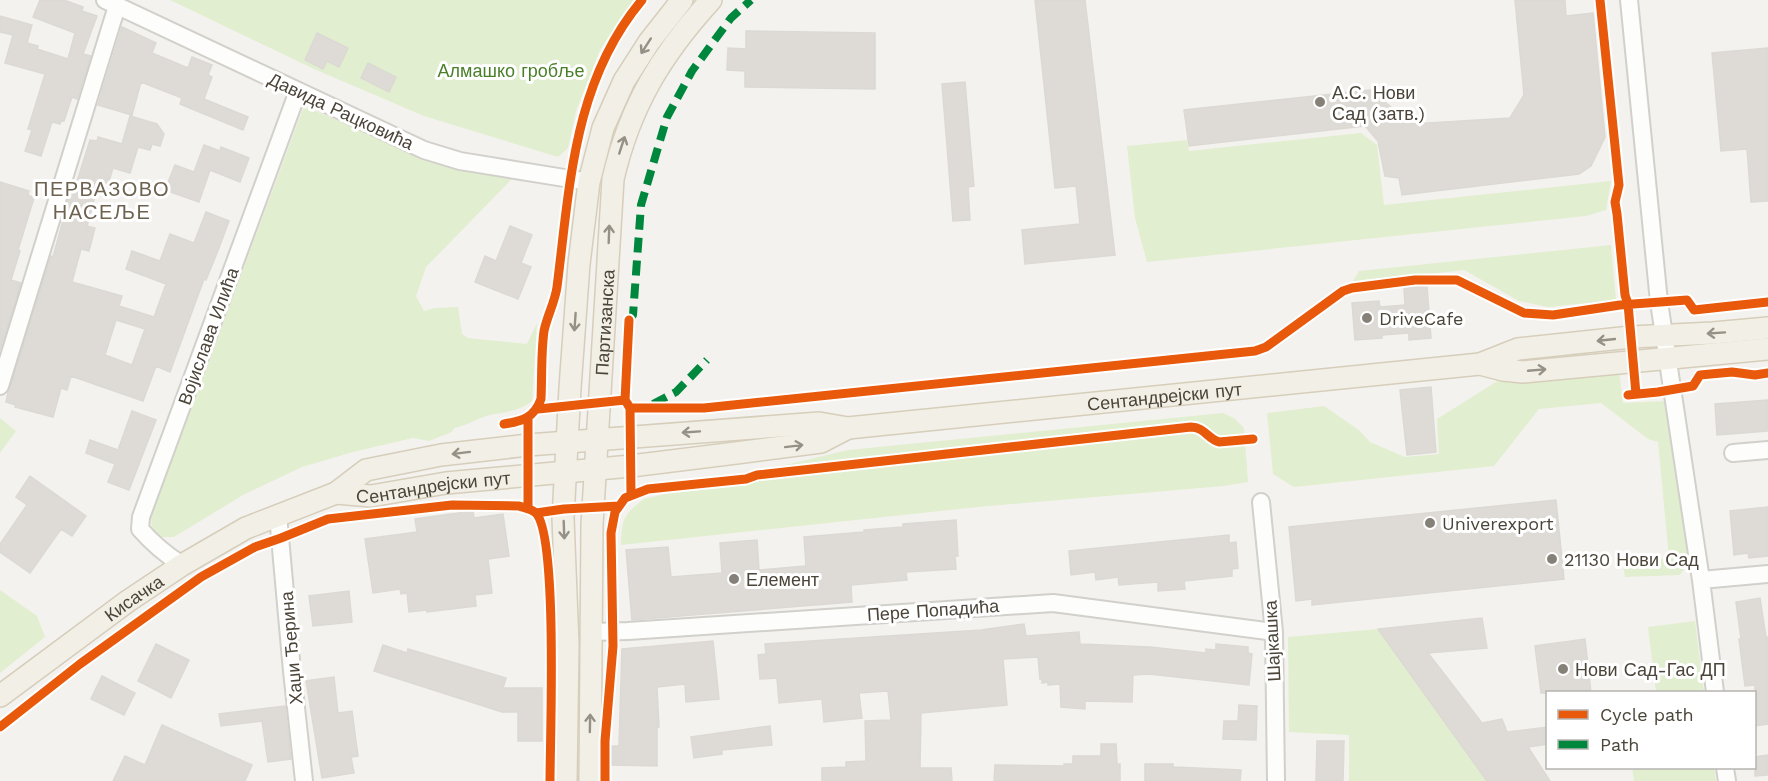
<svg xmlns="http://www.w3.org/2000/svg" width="1768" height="781" font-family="'Work Sans',sans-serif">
<rect width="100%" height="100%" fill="#f4f2ee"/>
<path fill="#e1eecf" d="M170,0h464l-34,50 -24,61 -8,37 -10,9 -134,-41 -110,-47z
M304,106l99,43 16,10 93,20 -86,88 -10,29 8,15 11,-3 23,-1 4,27 6,4 59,6 10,-21 -5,78c-13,11 -30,11 -46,15 -11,4 -21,10 -32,12l-2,4 -23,9 -16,-3 -60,14 -51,15 -59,28 -69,42h-13l-9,-8 -1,-12z
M1361,133l16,12 7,60 227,-24 -5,29 -20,6 -439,46 -12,-44 -8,-72 60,-6 2,11z
M1611,245l5,55 -68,7 -29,-6 -55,-31 -112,13 7,-12z
M1619,370l4,33 45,-2 23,157 -11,17 -55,2 -2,-12 46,-7 -11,-116 -10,-3 -47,-36 -62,6 -45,57 -200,21 -21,-13 -6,-61 57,-7 35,24 11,12 35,15 34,-3 -2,-35 62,-39z
M1223,413l11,5 10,10 4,54 -24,4 -246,21 -357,38c1,-26 2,-30 23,-46l204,-49z
M0,418l16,13 -16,22z
M0,590l37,26 8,21 -45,36z
M1695,621l9,71h-48l-8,-65z
M1378,629l109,152h-138v-46l-60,-3 -1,-95z
M1632,768h82l2,13h-82z"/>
<path fill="#dedbd6" stroke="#dcd9d4" stroke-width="1.5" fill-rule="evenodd" d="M40,0h24l19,7 -1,4 15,5 -14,38 8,2 -14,43 -5,-2 -8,24h-3l-1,3 -8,-2 -11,34 -16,-5 7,-21 -4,-1 17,-55 -40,-11 8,-28 -13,-3v-16l32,9 -5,18 11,3 -1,3 31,10 7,-26 -42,-16z
M1035,0h50l30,255 -90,9 -3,-34 58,-6 -4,-38 -21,2z
M1515,0h50l1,16 27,-3 12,124 -14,29 -12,8 -177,21 -3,-17 -14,-2 -7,-35 -13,-15 -176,20 -5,-36 186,-20 42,34 98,-6 14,-23z
M122,27l34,16 -4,10 36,15 4,-11 20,8 -4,10 4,2 -8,22 44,18 -5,13 -63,-26 2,-6 -41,-16 -9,33 -34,-10z
M746,31l129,2v56l-130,-2v-16l-18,-1 1,-22 18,1z
M317,33l31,15 -9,19 -12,-6 -4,8 -18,-9z
M1768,48v153l-17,1 -4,-53 -26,2 -9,-98z
M368,63l28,14 -7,15 -28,-14z
M965,82l9,104 -6,1 2,33 -17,1 -11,-137z
M130,116l27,8 7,10 -4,12 -8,-2 -2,6 -12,-3 -8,26 -17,-5 -8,26 -9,-2 -9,34 8,2 -6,23 -8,-2 -9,33 50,14 -3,10 35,11 12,-33 -40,-15 6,-18 28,10 10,-27 24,9 12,-31 23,9 -10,27 -13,32 -2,-1 -34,93 -14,-6 -13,35 -72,-25 -4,14 -6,-2 -8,29 -38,-10 1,-2 -10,-3 2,-9 43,-137 2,1 18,-66h3l16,-51 7,1 1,-4 24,7zM116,320l29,9 -13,36 -27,-10z
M204,145l16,6 1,-4 28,11 -9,24 -30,-12 -11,32 -34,-12 10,-25 19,7z
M0,182l29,9 -1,4 6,3 -16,52 2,1 -9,29 10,3 -21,67z
M510,226l22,9 -11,28 10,4 -13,32 -43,-17 10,-26 11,5z
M1427,286l4,52 -22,2v-7l-27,2v3l-27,2 -3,-37 27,-2 1,6 25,-2 -1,-17z
M1431,387l5,65 -29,3 -7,-65z
M1768,400v31l-51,4 -2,-31z
M132,411l24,9 -27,70 -21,-8 7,-18 -29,-11 4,-13 28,10z
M30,476l56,40 -14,20 -11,-7 -31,44 -30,-21v-8l27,-39 -11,-8z
M1556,500l8,79 -252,26v-6l-16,2 -7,-74z
M1768,507v49l-19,2 -1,-5 -14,2 -4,-44z
M473,511l1,7 29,-4 6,42 -21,3 4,34 -17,2 1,11 -49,6v-2l-18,2 -2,-19 -6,1 -1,-5 -27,4 -8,-54 52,-7 -2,-13z
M956,520l2,36h-3l1,13 -50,3 1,8 -56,5 1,17 -220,18 -6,-70 42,-3 3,30 51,-4 -2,-30 37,-3 2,30 47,-4 -2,-29 60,-5v-2l39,-3v-3z
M1229,535v8l7,-1 2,26 -6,1v7l-48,5 1,8 -27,2v-9l-39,3 -1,-8 -22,3 -1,-8 -24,3 -2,-24z
M349,591l3,31 -39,4 -4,-30z
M1760,598l6,39h2v87l-13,2v-41l-10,1 -6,-47h2l-5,-37z
M1482,618l5,30 -59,5 54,70 20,-4 5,13 41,-5v17l-20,3 22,34h-63l-109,-152z
M1024,624l2,12 53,-4 1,12 70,3 56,6v-4l10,1v-6l32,3v6l4,1 -3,31 -100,-11 -16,1 -1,27 -47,-1v8l-24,-2 -1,-23 -12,1v-3l-6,1v-4h-2l-2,-22 -35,2 4,46 -86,8 -1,55h31l1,13h-130v-13l24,-1v-5l20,-1 -1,-40 26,-1 -3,-29 -29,2 3,25 -38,4 -2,-23 -43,4 -2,-25 -17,1 -2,-24 8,-1 -1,-10 216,-14z
M1585,639l6,54h-50l-6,-47z
M713,641l6,58 -33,3 -1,-18 -28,3 2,40h-2v39l-45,-1v-19h7l3,-97z
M156,644l33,16 -18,38 -33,-17z
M383,645l24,8 1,-4 98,29 -3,10h39v53h-24v-29h-16l-128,-41z
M102,676l33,17 -11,22 -33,-16z
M334,677l4,36 14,-2 6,45 -7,1 3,16 -32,5 -16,-97z
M1239,705l18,1 -1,34 -33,-1 1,-18h14z
M285,706l6,53 -23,3 -6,-41 -41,5 -2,-12z
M162,725l90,40 -7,16h-132l12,-25 20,9z
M770,726l2,19 -50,5v4l-28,4 -3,-21z
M1317,741h27l-1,40h-27z
M1101,744h15l1,20h3v17h-126l1,-16 69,1v-2h9v-8h28z
M1768,755v20l-13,1v-19z
M1145,764h28v3l68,3 -1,11h-95z"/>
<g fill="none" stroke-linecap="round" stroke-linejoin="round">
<defs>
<path id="minor" d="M105,0l319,150 36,11 129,21
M1629,0l30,302 42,278 14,112
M0,386l117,-380
M1733,453l35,-3
M1261,502l13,130 2,149
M278,515l14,156 12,110
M182,565c-17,-11 -29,-21 -42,-36l1,-12 157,-426
M1701,580l67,-6
M591,632l37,-1 425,-28 221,29
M1725,768l2,13"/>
<g id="major">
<path d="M1480,364l23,6 20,2 245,-23"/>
<path id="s1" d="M336,493l35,3 75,-13 185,-17 105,-13 85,-11 27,-14"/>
<path id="s2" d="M0,696l128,-95 54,-36 64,-37 90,-35 30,-23 75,-15 87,-10 291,-22 29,5 632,-64 38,-15 113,-12 82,-4 55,-5"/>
<path d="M566,781l2,-136 -5,-127 7,-130 9,-124 10,-82 14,-54 21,-47 25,-39 33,-42"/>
<path id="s3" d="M590,781l2,-256 21,-346c17,-73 48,-124 98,-179"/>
</g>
</defs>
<use href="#minor" stroke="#d2d0cb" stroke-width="20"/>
<use href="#major" stroke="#d6cebb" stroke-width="24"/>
<use href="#minor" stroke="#fdfdfc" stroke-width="16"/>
<use href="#major" stroke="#f2efe6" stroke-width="21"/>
<path stroke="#00873e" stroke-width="8" stroke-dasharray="15 8" stroke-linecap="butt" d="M629,320l4,-5 8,-110 26,-88 25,-46 39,-53 20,-18
M653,404l23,-12 31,-32"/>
<defs>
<path id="cycleway" d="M1600,0l19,185 -4,17 2,12 8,81 3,9 8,90
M629,320l-4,80 5,8h74l551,-57 11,-4 77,-56 9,-3 63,-8h42l67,33 29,2 67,-10 67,-5 7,10 74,-8
M1628,395l30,-3 35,-6 7,-11 32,-3 23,3 13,-2
M630,408l1,86
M538,409l87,-9
M528,419v89
M504,424c19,-3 30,-6 37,-25 1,-22 0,-46 3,-68 3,-15 11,-29 13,-44 13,-101 16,-205 85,-287
M536,513l28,-4 55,-3
M0,727l80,-63 121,-87 54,-30 26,-9 47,-19 124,-14 67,1c6,2 13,3 17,7 22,24 14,226 14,268
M605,781v-40l8,-95 -2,-113 4,-21 10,-14 23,-9 98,-10 11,-4 434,-48c13,0 17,12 28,15l34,-3"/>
</defs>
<use href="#cycleway" stroke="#fff" stroke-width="13"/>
<use href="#cycleway" stroke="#e8590c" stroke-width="9"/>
</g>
<defs><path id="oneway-shaft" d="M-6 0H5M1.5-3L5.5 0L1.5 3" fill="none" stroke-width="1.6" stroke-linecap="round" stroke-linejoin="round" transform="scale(1.5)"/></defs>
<g stroke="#969187">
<use href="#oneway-shaft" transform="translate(646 46) rotate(123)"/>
<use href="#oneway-shaft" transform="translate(622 145) rotate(-72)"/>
<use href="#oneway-shaft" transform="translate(609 234) rotate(-88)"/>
<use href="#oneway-shaft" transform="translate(575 322) rotate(94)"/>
<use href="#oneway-shaft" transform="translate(1716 333) rotate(176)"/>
<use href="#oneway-shaft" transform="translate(1606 340) rotate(174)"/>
<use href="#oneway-shaft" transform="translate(1537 370) rotate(-5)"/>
<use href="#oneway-shaft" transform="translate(691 432) rotate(176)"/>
<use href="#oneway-shaft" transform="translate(794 446) rotate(-7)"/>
<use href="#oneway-shaft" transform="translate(461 453) rotate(173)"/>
<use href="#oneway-shaft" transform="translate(564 530) rotate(88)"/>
<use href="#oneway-shaft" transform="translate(590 723) rotate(-89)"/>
</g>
<g fill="#868178" stroke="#fff" stroke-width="2">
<circle cx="1320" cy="102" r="6"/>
<circle cx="1367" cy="318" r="6"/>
<circle cx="1430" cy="523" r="6"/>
<circle cx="1552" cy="559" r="6"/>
<circle cx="734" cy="579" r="6"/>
<circle cx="1563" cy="669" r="6"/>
</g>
<g text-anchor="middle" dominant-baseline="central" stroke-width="6" stroke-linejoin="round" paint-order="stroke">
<g font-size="18" fill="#4a7f2a" stroke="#fff">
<text x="511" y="70">Алмашко гробље</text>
</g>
<g font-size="18" fill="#4b4439" stroke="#fff" text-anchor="start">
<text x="1332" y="92">А.С. Нови<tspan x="1332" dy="21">Сад (затв.)</tspan></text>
<text x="1379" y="318">DriveCafe</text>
<text x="1442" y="523">Univerexport</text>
<text x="1564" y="559">21130 Нови Сад</text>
<text x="746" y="579">Елемент</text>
<text x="1575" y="669">Нови Сад-Гас ДП</text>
</g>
<g font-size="18" fill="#4b4439" stroke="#fff">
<text transform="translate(341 111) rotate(25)">Давида Рацковића</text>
<text stroke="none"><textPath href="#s3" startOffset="459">Партизанска</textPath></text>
<text transform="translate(208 336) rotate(-70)">Војислава Илића</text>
<text stroke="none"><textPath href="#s2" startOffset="1236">Сентандрејски пут</textPath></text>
<text stroke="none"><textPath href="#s1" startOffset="98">Сентандрејски пут</textPath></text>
<text stroke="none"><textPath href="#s2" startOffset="166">Кисачка</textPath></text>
<text transform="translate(933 610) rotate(-4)">Пере Попадића</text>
<text transform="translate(1272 641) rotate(-93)">Шајкашка</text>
<text transform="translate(291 648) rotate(-95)">Хаџи Ђерина</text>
</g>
<g font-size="20" letter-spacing="1.5" fill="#6e6250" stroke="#fff">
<text x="102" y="189">ПЕРВАЗОВО<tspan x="102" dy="23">НАСЕЉЕ</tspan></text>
</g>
</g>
<rect x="1546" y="691" width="210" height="78" fill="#ffffff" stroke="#b7b4b0" stroke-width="1.5"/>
<rect x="1558" y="710" width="30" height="9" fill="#e8590c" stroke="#b7b4b0" stroke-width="1.5"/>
<text x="1600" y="721" font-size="18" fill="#4b4439">Cycle path</text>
<rect x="1558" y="740" width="30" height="9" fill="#00873e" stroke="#b7b4b0" stroke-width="1.5"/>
<text x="1600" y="751" font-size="18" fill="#4b4439">Path</text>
</svg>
